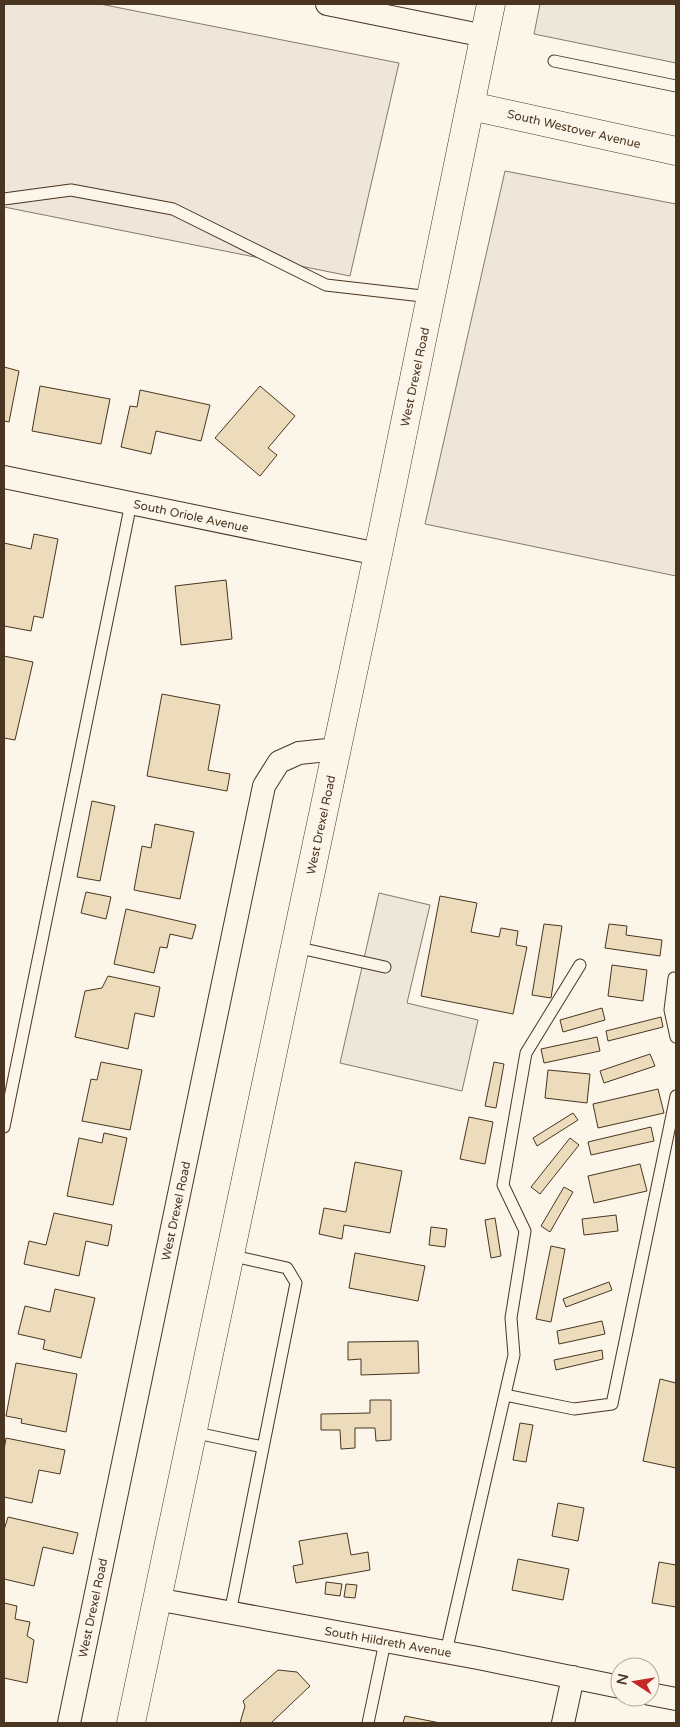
<svg xmlns="http://www.w3.org/2000/svg" width="680" height="1727" font-family="'Varela Round',sans-serif">
<rect width="100%" height="100%" fill="#fbf6e9"/>
<path fill="#ede6d9" stroke="#887966" d="M4,4h96l299,59 -49,213 -346,-69z
M505,171l171,33v372l-251,-52z"/>
<path fill="#ede7d9" stroke="#887966" d="M540,4h136v59l-142,-29z
M379,893l51,12 -23,98 71,17 -16,71 -122,-28z"/>
<path fill="#ecdcbc" stroke="#4a3520" d="M4,367l15,4 -10,51 -5,-1z
M40,386l70,13 -9,45 -69,-13z
M260,386l35,30 -27,32 9,7 -17,21 -45,-38z
M140,390l70,15 -9,36 -45,-10 -5,23 -30,-7 9,-41 7,1z
M34,534l24,5 -15,79 -9,-2 -3,15 -27,-5v-83l27,6z
M226,580l6,59 -51,6 -6,-59z
M4,656l29,6 -18,78 -11,-2z
M162,694l58,11 -12,65 22,4 -3,17 -80,-15z
M92,801l23,5 -15,75 -23,-4z
M155,824l39,8 -14,67 -46,-9 8,-44 9,2z
M86,892l25,5 -5,22 -25,-6z
M440,896l37,7 -6,29 28,5 2,-9 17,3 -2,14 11,2 -14,67 -92,-18z
M126,909l70,16 -4,14 -22,-5 -3,14 -7,-1 -6,26 -40,-9z
M544,924l18,2 -11,72 -19,-3z
M609,924l18,2 -1,9 36,5 -2,16 -55,-8z
M612,965l35,5 -4,31 -35,-5z
M108,976l52,11 -6,30 -19,-4 -7,36 -53,-12 10,-46 17,-3z
M602,1008l3,12 -42,12 -3,-12z
M661,1017l2,10 -55,14 -2,-10z
M597,1037l3,14 -56,12 -3,-14z
M650,1054l5,12 -51,17 -4,-12z
M101,1062l41,8 -12,60 -48,-9 9,-42 6,1z
M494,1062l10,2 -8,44 -11,-2z
M548,1070l42,4 -3,29 -42,-5z
M658,1089l6,24 -66,15 -5,-24z
M573,1113l5,7 -41,26 -4,-8z
M469,1117l24,5 -8,42 -25,-5z
M651,1127l3,14 -63,14 -3,-13z
M104,1133l23,5 -14,67 -46,-9 12,-58 23,5z
M570,1138l9,7 -39,49 -9,-7z
M355,1162l47,9 -12,62 -46,-8 -2,14 -23,-5 5,-26 22,4z
M640,1164l7,27 -53,12 -6,-27z
M564,1187l9,5 -23,40 -9,-6z
M54,1213l58,12 -4,21 -22,-5 -7,35 -55,-12 5,-23 17,4z
M616,1215l2,16 -34,4 -2,-16z
M495,1218l6,38 -10,2 -6,-38z
M431,1227l16,2 -2,18 -16,-2z
M551,1246l14,3 -14,73 -15,-3z
M355,1253l70,13 -7,35 -69,-13z
M609,1282l3,8 -46,17 -3,-8z
M55,1289l40,9 -14,60 -38,-9 2,-9 -27,-6 7,-28 25,6z
M602,1321l3,13 -46,10 -2,-13z
M418,1341l1,32 -58,2v-16l-13,1v-18z
M602,1350l1,9 -47,11 -2,-10z
M16,1363l61,11 -11,58 -45,-9 1,-4 -16,-3z
M660,1379l16,4v85l-33,-7z
M370,1400h21v40l-15,1 -1,-13h-20v20l-14,1 -1,-19h-19v-16l49,-1z
M520,1423l13,2 -7,37 -13,-2z
M6,1438l59,12 -5,24 -21,-4 -7,33 -28,-6v-47z
M558,1503l26,5 -6,33 -26,-5z
M8,1517l70,16 -5,21 -30,-7 -9,39 -30,-7v-49z
M347,1533l4,22 17,-3 2,18 -74,13 -3,-17 10,-2 -4,-23z
M518,1559l51,10 -6,31 -51,-10z
M659,1562l17,3v42l-24,-4z
M326,1582l16,2 -2,12 -15,-2z
M346,1584l11,1 -2,13 -11,-1z
M4,1603l13,3 -2,13 15,3 -3,14 7,4 -7,43 -23,-5z
M278,1670l19,2 13,14 -39,37h-31l5,-17 -2,-5z
M405,1716l35,7h-37z"/>
<g fill="none" stroke-linecap="round" stroke-linejoin="round">
<defs>
<path id="lane" d="M554,61l122,25
M4,199l67,-9 102,19 153,76 105,12
M295,947l90,20
M674,978l-4,32 6,27
M4,1127l127,-624
M229,1255l58,13 9,15 -66,330
M505,1395l69,14 38,-5 64,-308
M192,1432l71,15
M446,1652l68,-297 -3,-37 14,-87 -22,-46 23,-132 54,-88
M368,1723l17,-81"/>
<path id="street" d="M327,4l158,32
M4,477l374,77
M156,1599l322,59 142,29
M650,1694l26,5
M69,1723l195,-937 15,-24 20,-9 38,-4
M563,1723l10,-46"/>
<path id="secondary" d="M471,106l205,45
M131,1723l247,-1169 113,-550"/>
</defs>
<use href="#lane" stroke="#4a3520" stroke-width="13"/>
<use href="#street" stroke="#4a3520" stroke-width="24"/>
<use href="#secondary" stroke="#4a3520" stroke-width="29"/>
<use href="#lane" stroke="#fbf6e9" stroke-width="11"/>
<use href="#street" stroke="#fbf6e9" stroke-width="22"/>
<use href="#secondary" stroke="#fbf6e9" stroke-width="28"/>
</g>
<g text-anchor="middle" dominant-baseline="central" stroke-width="4" stroke-linejoin="round" paint-order="stroke">
<g font-size="12" fill="#4a3520" stroke="#fbf6e9">
<text transform="translate(574 129) rotate(13)">South Westover Avenue</text>
<text transform="translate(415 377) rotate(-78)">West Drexel Road</text>
<text transform="translate(191 516) rotate(12)">South Oriole Avenue</text>
<text transform="translate(321 825) rotate(-78)">West Drexel Road</text>
<text transform="translate(176 1211) rotate(-78)">West Drexel Road</text>
<text transform="translate(93 1608) rotate(-78)">West Drexel Road</text>
<text transform="translate(388 1642) rotate(10)">South Hildreth Avenue</text>
</g>
</g>
<rect width="680" height="1727" fill="none" stroke="#4a3520" stroke-width="10"/>
<g transform="translate(635 1682) rotate(282)"><circle r="24" fill="#fbf6e9" stroke="#b4a999"/>
<path d="M0-4L9 19L0 12L-9 19Z" fill="#c62828"/>
<text y="-8" font-size="14" font-weight="bold" text-anchor="middle" fill="#4a3520">N</text>
</g>
</svg>
